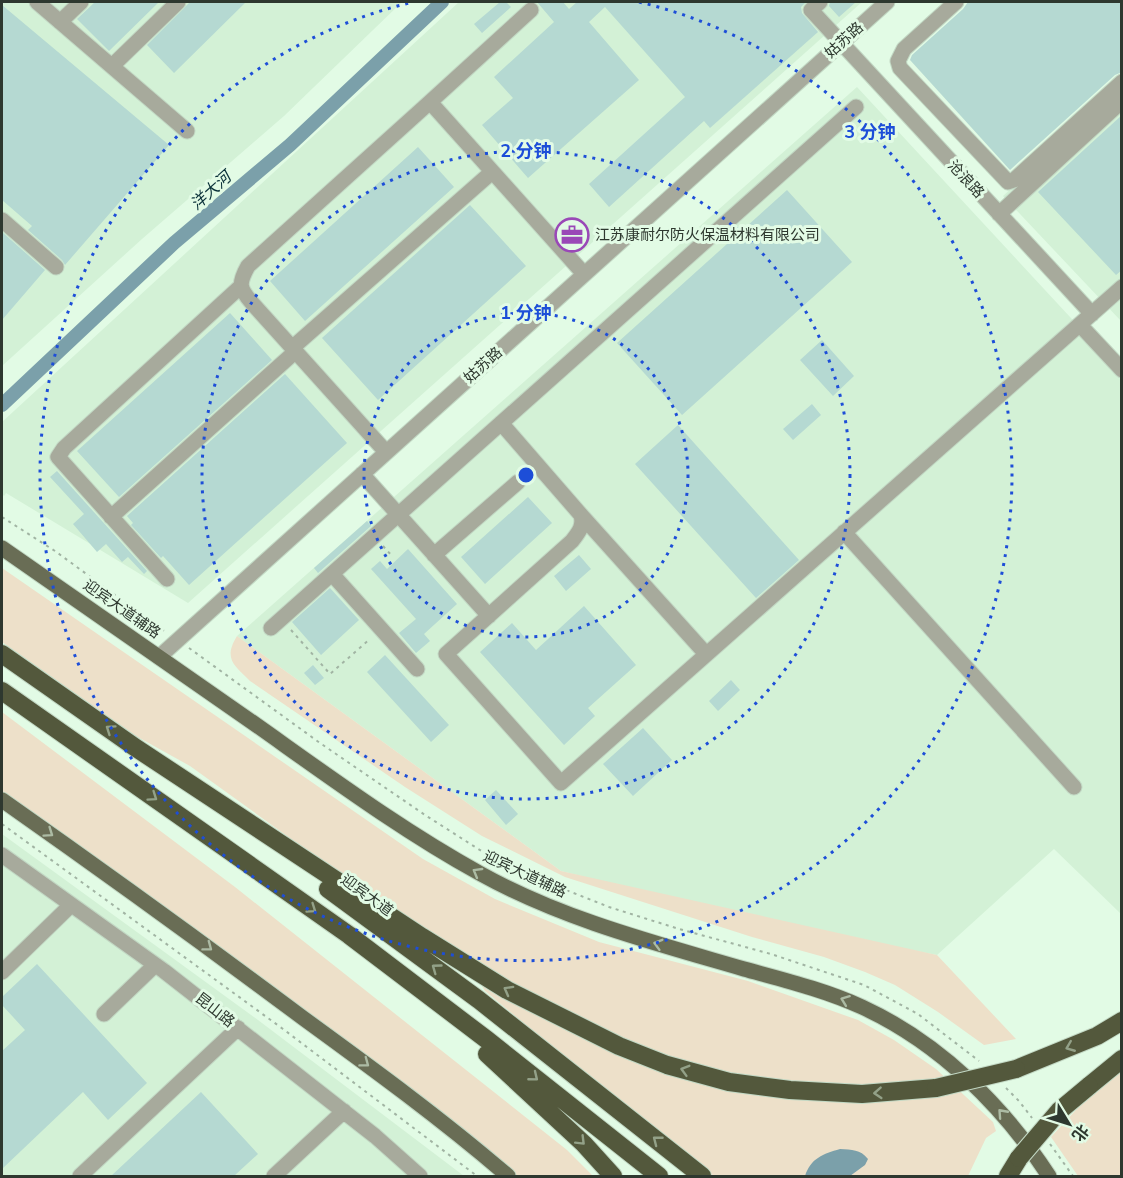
<svg xmlns="http://www.w3.org/2000/svg" width="1123" height="1178" font-family="'Nunito Sans','Noto Sans SC',sans-serif">
<rect width="100%" height="100%" fill="#e2fbe5"/>
<path fill="#d3f1d6" d="M2,2h400l-118,114 -142,123 -140,127z
M459,2h403l-674,601 -182,-110 -2,3 -2,-2v-72z
M857,87l264,285v542l-67,-65 -117,106 -178,-35 -198,-49 -324,-235z
M1121,88v233l-118,-125z
M2,834l256,186 206,156h-462z"/>
<path fill="#ede0c9" d="M2,568l421,291 72,40 104,43 149,39 110,39 36,20 42,29 57,53 3,9 -10,7 -18,38h-260l-223,-185 -18,-31 -166,-114 -111,-80 -54,-30 -134,-94z
M237,636l324,235 376,84 79,84 -32,6 -46,-33 -43,-27 -30,-13 -41,-15 -72,-20 -187,-60 -83,-41 -77,-49 -155,-106c-16,-16 -27,-22 -13,-45z
M2,712l233,175 332,263 26,26h-79l-167,-134 -204,-151 -141,-99z
M1121,1067v109h-43l-27,-39 46,-50z"/>
<path fill="#7ba0aa" d="M840,1149c12,1 20,0 28,10l-3,6 -15,11h-45c6,-18 18,-22 35,-27z"/>
<g fill="none" stroke-linecap="round" stroke-linejoin="round">
<path stroke="#7ba0aa" stroke-width="14" d="M2,405l172,-162 116,-98 152,-143"/>
</g>
<path fill="#b5d9d2" d="M95,2h64l-50,49 -32,-32z
M190,2h56l-72,71 -27,-28z
M500,2h6l5,5 -29,26 -8,-9z
M537,2h26l6,7 8,-7h229l-5,5 1,6 16,19 -108,96 -6,-7 -95,86 -20,-23 96,-87 -80,-90 -16,15 50,58 -111,98 -46,-53 31,-27 -19,-21 60,-55z
M830,2h26l-17,15 -10,-11z
M968,2h154v70l-7,3 -105,95 -100,-110 2,-5 51,-46z
M2,5l167,140 -104,120 -3,-5 -34,-30 4,-4 -30,-26z
M1122,115v155l-6,5 -78,-83z
M418,147l36,40 -149,134 -35,-40z
M787,190l65,72 -170,153 -65,-72z
M470,205l56,61 -148,134 -56,-62z
M2,232l43,38 -43,50z
M230,313l42,47 -153,137 -42,-46z
M822,340l32,36 -21,20 -33,-36z
M285,374l62,69 -158,142 -26,-29 -2,2 -30,-33 2,-2 -6,-7z
M812,404l9,11 -28,25 -10,-11z
M678,425l121,135 -43,38 -121,-134z
M57,471l90,100 -3,3 -16,-17 -6,5 -16,-18 -9,8 -24,-28 11,-10 -34,-37z
M528,497l24,26 -67,61 -24,-27z
M367,521l4,5 -53,47 -4,-5z
M408,549l49,55 -33,30 6,7 -14,12 -17,-20 17,-14 -45,-50 9,-8 7,8z
M579,555l12,14 -25,22 -12,-15z
M330,588l29,32 -38,35 -29,-33z
M584,606l52,59 -48,43 7,8 -31,29 -84,-93 32,-29 24,27z
M385,655l64,70 -18,17 -64,-70z
M313,665l11,13 -9,7 -11,-12z
M731,680l9,10 -22,21 -9,-10z
M643,728l29,32 -39,36 -30,-32z
M496,790l22,24 -12,11 -21,-25z
M37,964l110,119 -39,37 -25,-28 -81,77v-118l23,-21 -23,-25v-8z
M201,1092l57,62 -24,22h-123z"/>
<g fill="none" stroke-linecap="round" stroke-linejoin="round">
<defs>
<path id="minor" d="M37,2l150,129
M820,2l-9,8 281,304
M956,2l-52,47 -6,12 2,7 108,114 6,-2 108,-98
M531,10l-101,92 154,172
M60,22l21,-20
M112,66l66,-64
M999,214l123,-113
M2,220l54,47
M1080,325l42,45
M292,348l200,-176
M501,423l80,92c3,11 -2,17 -9,26l-126,113 115,129 561,-496
M386,452l-134,-149c-13,-15 -14,-19 -4,-37l182,-164
M362,474l127,142
M581,515l125,139
M111,517l185,-166
M844,532l230,255
M434,555l84,-73
M332,574l85,95
M167,579l-109,-122 6,-9 176,-161
M271,628l585,-521
M159,657l728,-655
M2,855l162,116 211,165 45,40
M2,972l69,-67
M104,1014l51,-49
M80,1176l158,-148
M274,1176l70,-65"/>
<path id="major" d="M2,548c83,58 167,116 250,174 75,53 149,108 229,152 81,45 174,69 263,95 40,11 81,21 118,38 78,36 141,99 187,169
M2,800c101,71 202,144 301,218 70,51 140,102 205,158"/>
<path id="highway" d="M2,654l137,96
M2,691l347,244 137,104 173,137
M130,744l292,193 85,53 112,56 48,19 62,17 61,8 72,4 74,-6
M328,889l151,111 223,176
M487,1054l97,90 29,32
M1016,1069l81,-33 25,-15
M1089,1086l33,-27
M1008,1176l11,-18"/>
</defs>
<use href="#minor" stroke="#c2d8c4" stroke-width="17"/>
<use href="#major" stroke="#c2d8c4" stroke-width="17"/>
<use href="#highway" stroke="#c2d8c4" stroke-width="20"/>
<path stroke="#a1b4a3" stroke-width="2" stroke-dasharray="3 4.5" stroke-linecap="butt" d="M2,517l53,34 112,82
M383,546l10,11
M291,630l39,44 40,-35
M189,648l131,95 105,72 58,37 50,25 76,30 70,22 92,25 93,31 54,29 61,47
M2,824l281,205 194,147
M1006,1088l13,13 13,17
M1050,1144l23,32"/>
<use href="#minor" stroke="#a7aa9c" stroke-width="15"/>
<use href="#major" stroke="#696d55" stroke-width="15"/>
<use href="#highway" stroke="#53583c" stroke-width="18"/>
<defs>
<path id="highway-bridge" d="M936,1088l80,-19
M1019,1158l40,-47 30,-25"/>
</defs>
<use href="#highway-bridge" stroke="#c2d8c4" stroke-width="20" stroke-linecap="butt"/>
<use href="#highway-bridge" stroke="#53583c" stroke-width="18"/>
</g>
<defs><path id="oneway-chevron" d="M-2-3.5L2.5 0L-2 3.5" fill="none" stroke-width="1.6" stroke-linecap="round" stroke-linejoin="round" transform="scale(1.5)"/></defs>
<g stroke="#93a188">
<use href="#oneway-chevron" transform="translate(110 729) rotate(-145)"/>
<use href="#oneway-chevron" transform="translate(153 797) rotate(35)"/>
<use href="#oneway-chevron" transform="translate(312 909) rotate(35)"/>
<use href="#oneway-chevron" transform="translate(436 968) rotate(-144)"/>
<use href="#oneway-chevron" transform="translate(508 990) rotate(-151)"/>
<use href="#oneway-chevron" transform="translate(1070 1047) rotate(158)"/>
<use href="#oneway-chevron" transform="translate(685 1070) rotate(-164)"/>
<use href="#oneway-chevron" transform="translate(534 1077) rotate(39)"/>
<use href="#oneway-chevron" transform="translate(878 1093) rotate(176)"/>
<use href="#oneway-chevron" transform="translate(657 1140) rotate(-142)"/>
<use href="#oneway-chevron" transform="translate(581 1141) rotate(45)"/>
</g>
<g stroke="#acbba4">
<use href="#oneway-chevron" transform="translate(49 833) rotate(35)"/>
<use href="#oneway-chevron" transform="translate(477 872) rotate(-150)"/>
<use href="#oneway-chevron" transform="translate(658 944) rotate(-164)"/>
<use href="#oneway-chevron" transform="translate(208 947) rotate(37)"/>
<use href="#oneway-chevron" transform="translate(845 1000) rotate(-159)"/>
<use href="#oneway-chevron" transform="translate(365 1063) rotate(37)"/>
<use href="#oneway-chevron" transform="translate(1002 1113) rotate(-132)"/>
</g>
<g fill="none" stroke="#1d4ed8" stroke-width="3" stroke-dasharray="3 6">
<circle cx="526" cy="475" r="162"/>
<circle cx="526" cy="475" r="324"/>
<path d="M639 2A486 486 0 1 1 413 2"/>
</g>
<defs>
<symbol id="office-ring" viewBox="-11 -11 22 22"><circle r="9.5" fill="#e2fbe5" stroke="#9a48b7" stroke-width="1.5"/><path d="M-6-3h4V-5.5h4V-3h4V5H-6ZM-1-4.5V-3h2v-1.5ZM-6 0V1H6V0Z" fill="#9a48b7"/></symbol>
</defs>
<g fill-rule="evenodd">
<use href="#office-ring" x="553" y="216" width="38" height="38"/>
</g>
<g text-anchor="middle" dominant-baseline="central" stroke-width="6" stroke-linejoin="round" paint-order="stroke">
<g font-size="15" fill="#2e382f" stroke="#e2fbe5">
<text transform="translate(844 40) rotate(-42)">姑苏路</text>
<text transform="translate(966 179) rotate(47)">沧浪路</text>
<text transform="translate(483 365) rotate(-42)">姑苏路</text>
<text transform="translate(122 609) rotate(35)">迎宾大道辅路</text>
<text transform="translate(525 874) rotate(25)">迎宾大道辅路</text>
<text transform="translate(367 895) rotate(36)">迎宾大道</text>
<text transform="translate(215 1010) rotate(38)">昆山路</text>
</g>
<g font-size="15" fill="#2e382f" stroke="#e2fbe5" text-anchor="start">
<text x="595" y="235">江苏康耐尔防火保温材料有限公司</text>
</g>
<g font-size="16" font-style="italic" fill="#082f37" stroke="#e2fbe5">
<text transform="translate(211 191) rotate(-42)">洋大河</text>
</g>
</g>
<circle cx="526" cy="475" r="9" fill="#1d4ed8" stroke="#e2fbe5" stroke-width="3"/>
<g font-size="18" text-anchor="middle" font-weight="bold" fill="#1d4ed8" stroke="#e2fbe5" stroke-width="6" stroke-linejoin="round" paint-order="stroke">
<text x="870" y="138">3 分钟</text>
<text x="526" y="157">2 分钟</text>
<text x="526" y="319">1 分钟</text>
</g>
<rect width="1123" height="1178" fill="none" stroke="#2e382f" stroke-width="6"/>
<g transform="translate(1069 1124) rotate(128)" stroke="#e2fbe5" stroke-width="4.5" paint-order="stroke">
<path d="M0-4.5L10 22L0 15L-10 22Z" fill="#2e382f"/>
<text y="-9" font-size="16" font-weight="bold" text-anchor="middle" fill="#2e382f">北</text>
</g>
</svg>
